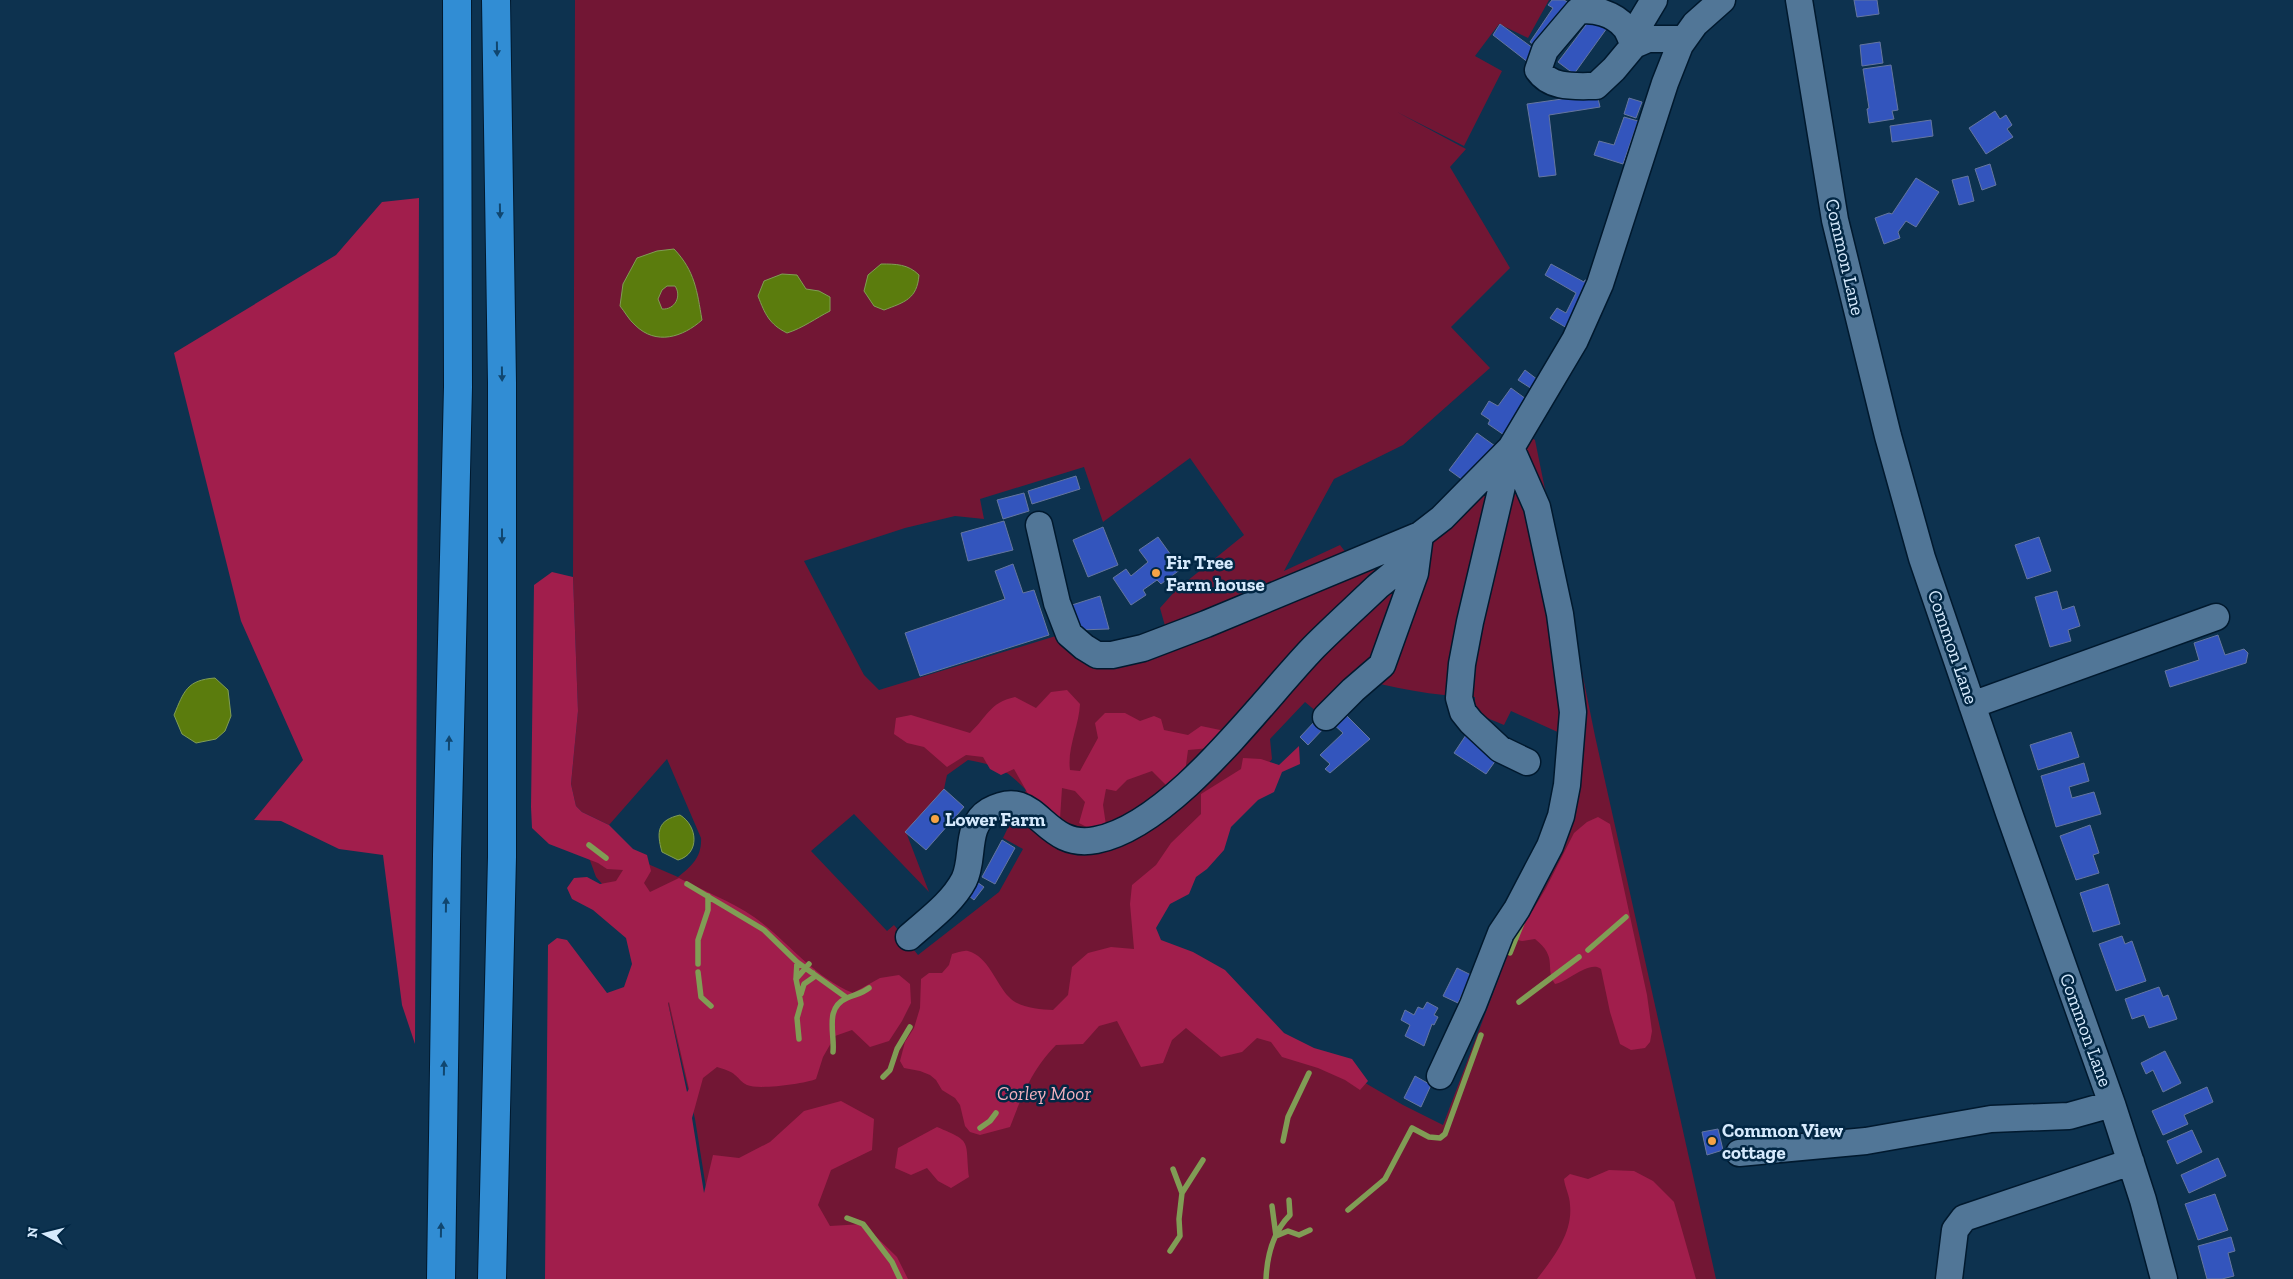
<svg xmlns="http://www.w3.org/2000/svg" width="2293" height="1279" font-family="'Zilla Slab',serif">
<rect width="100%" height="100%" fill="#0d324f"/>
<path fill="#721634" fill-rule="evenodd" d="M575,0h974l-21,38 -29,-14 -24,32 27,15 -38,75 -67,-34 69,37 -16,18 60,101 -59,59 39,41 -87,77 -69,34 -50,92 56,-26 10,13 57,-19 115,-108 13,9 60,296 121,543h-1003l-6,-85 -12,-75 -27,-116 -31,-79 -41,-47 -8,-22 16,-10 74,32c14,-11 24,-20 23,-39l-34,-79 -58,66 -27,-13 -6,-6 -5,-22 7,-73 -5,-134zM1190,458l54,77 -68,55 -16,18 7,25 -92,21 -16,-19 -180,55 -15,-15 -60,-114 101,-33 50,-12 29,3 -4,-20 104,-32 19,55zM1353,677c41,11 80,19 122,20v16l29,12 7,-14 51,23 -16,101 -65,131 19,9 -57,150 -40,-20 -127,-74 -128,-99 72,-108 52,-65 -2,-20 35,-37 12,10zM968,760c28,5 38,9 58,30l-23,48 20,11 -24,43 -81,63 -24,-30 -7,6 -76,-80 43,-37 75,78 -23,-60 38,-43 3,-14z"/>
<path fill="#a11e4c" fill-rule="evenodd" d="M419,198l-4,846 -13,-39 -19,-150 -44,-6 -58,-28 -27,-1 49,-60 -62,-139 -67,-268 162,-98 46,-53z
M552,572l21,5 5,134 -7,73 5,22 6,6 27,13 24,24 14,6 4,16 -7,12 6,9 29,-14c24,13 52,23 75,39 35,25 58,59 99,76l27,-15 19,-3 11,9 1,19 -9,18 -13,20 -19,6 -18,-17 -17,6 -12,21 -7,22c-12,5 -58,11 -69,6 -5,-2 -8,-7 -12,-10 -4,-4 -12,-6 -18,-8l-14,11 -11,40 12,75 9,-38 26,3 31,-16 34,-31 37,-10 33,18 -2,31 -41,20 -13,35 12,21 33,-2 34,33 11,22h-363l3,-334 9,-7 10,2 40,53 17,-6 8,-23 -6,-26 -33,-28 -21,-11 -5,-11 7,-10 13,-1 13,7 16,-3 7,-11 -16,-1 -9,-6 -49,-19 -17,-16 -1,-21 3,-222zM669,1002l20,87 -2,3 -19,-89z
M1067,690l13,14c-1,22 -13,44 -10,66l10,1 18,-33 -3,-15 10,-10h20l15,8 14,-5 7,3 3,11 24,5 13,-9 24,5 -4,16 -33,3 -4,30 -18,5 -14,-14 -25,9 -11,11 -10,-2 -3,16 3,20 -10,7 -17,-9 6,-21 -10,-11 -13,-3 -2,31 -29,-20 -17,-30 -13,6 -11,-6 -7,-12 -17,-2 -19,12 -23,-20 -17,-4 -13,-9 2,-16 15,-3 59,18c18,-17 19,-30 45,-36l21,11 15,-16z
M1299,746l1,18 -18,8 -8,20 -16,8 -27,27 -7,23 -17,19 -11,8 -7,17 -19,10 -14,24 5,12 32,12 32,18 59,63 30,15 38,11 16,22 -8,9 -15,-10 -27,-12 -36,-11 -11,-15 -14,-4 -15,14 -21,5 -35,-29 -14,12 -9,23 -22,4 -24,-46 -18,5 -16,18 -27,1c-25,26 -33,49 -46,82l-30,8 -10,-3 -5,-6 -5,-21 -5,-7 -13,-8 -6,-10 -6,-5 -10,-4 -16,-3 -4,-7 5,-19 9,-14 6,-20 1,-29 8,-6h13l7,-8 3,-11c5,-1 11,-4 16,-3 20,5 28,33 41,46 10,11 30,12 44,13l15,-15 4,-28 16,-14 23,-6 23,2 -4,-45 2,-19 24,-20 15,-22 30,-29v-20l40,-25 2,-11 18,1 18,6z
M1598,817l12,7 37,171 5,36 -2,11 -5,6 -14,2 -11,-6 -10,-32 -9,-43c-12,-9 -33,13 -46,15 -11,-16 4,-26 -20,-45l-13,2 -9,-2v-7l20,-22 13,-22 28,-55 13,-11z
M937,1127c36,15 28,13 32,50l-18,11 -13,-7 -11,-13 -16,7 -16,-7 3,-20z
M1609,1170l25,1 19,10 21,21 22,77h-159c16,-21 36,-46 33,-74 0,-9 -5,-17 -6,-26l6,-5 18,5z"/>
<path fill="#5b7c0d" stroke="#809d55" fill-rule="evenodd" d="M674,249c21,22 23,42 28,71 -19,17 -46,26 -67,5 -6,-5 -10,-13 -15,-19l3,-22 14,-26 20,-7zM667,286h8c7,10 0,24 -13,23l-4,-10 4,-9z
M881,264c15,0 27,0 38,11 -2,24 -14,27 -35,35l-10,-4 -10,-15 4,-16z
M782,274l15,1 9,14 13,2 11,6v14c-14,7 -27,17 -43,22 -18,-9 -22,-19 -29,-37l6,-15z
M215,678l13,12 3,26 -6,15 -9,8 -20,4 -14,-9 -8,-19c10,-24 13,-35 41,-37z
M680,815c18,11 20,39 -2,45l-16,-8c-6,-21 -4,-32 18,-37z"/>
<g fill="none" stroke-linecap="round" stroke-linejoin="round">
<path stroke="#809d55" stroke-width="5.5" d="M589,845l17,13
M687,884l77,46 33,32 50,36
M1588,950l38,-33
M1510,953l12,-30
M797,962l-1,17 5,25 -4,14 2,21
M698,964v-24l10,-30v-14
M698,972l3,25 10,9
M796,979l13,-15
M801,994l3,-10 10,-7 -1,-4
M1519,1002l60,-45
M833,1052c2,-19 -9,-44 14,-54 9,-4 14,-4 22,-10
M883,1077l7,-7 7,-21 13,-22
M980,1128l10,-7 6,-8
M1283,1141l5,-24 21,-44
M1182,1193l21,-33
M1272,1206l4,30 12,-5 11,4 11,-5
M1348,1210l37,-31 27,-51 17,9 11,1 5,-4 36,-99
M847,1218l16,6 29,38 8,17
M1170,1251l10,-15 -1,-17 3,-26 -9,-24
M1266,1279c1,-23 7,-47 24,-64l-1,-15"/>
</g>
<path fill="#3355bd" stroke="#65769f" d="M1552,0h12l8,5 -32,44 -10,-7 23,-34 -5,-3z
M1854,0h23l2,14 -22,3z
M1592,17l15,11 -33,46 -16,-12z
M1500,24l37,27 -8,12 -36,-28z
M1880,42l3,21 -21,3 -2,-21z
M1891,65l7,45 -6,1 2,8 -25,4 -2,-14 2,-1 -6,-39z
M1597,94l3,13 -51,8 7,60 -17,2 -12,-73z
M1629,98l13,4 -6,16 -12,-4z
M1995,111l5,8 6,-4 6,10 -5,4 6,8 -27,17 -17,-26z
M1624,117l14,4 -15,43 -29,-9 5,-14 15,4z
M1931,120l2,16 -41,6 -2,-16z
M1990,164l6,21 -14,5 -7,-21z
M1968,176l6,25 -15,4 -7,-25z
M1916,178l23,14 -23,35 -10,-6 -8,11 2,6 -16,6 -9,-26 14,-5 3,1z
M1551,264l33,18 1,-2 15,4 -28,47 -22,-13 7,-10 9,5 10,-20 -31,-18z
M1525,370l13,10 -6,9 -14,-9z
M1511,388l15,11 -19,38 -19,-13 2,-4 -9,-6 8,-13 9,5z
M1477,433l18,13 -28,37 -18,-13z
M1076,476l4,13 -48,15 -4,-13z
M1024,493l5,18 -26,8 -6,-19z
M1004,521l9,29 -45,11 -7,-28z
M1103,527l15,38 -30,12 -15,-37z
M1158,537l23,32 -20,15 -4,-4 -14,10 3,5 -15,10 -18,-27 13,-9 5,7 17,-14 -9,-12z
M2039,537l12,34 -24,8 -12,-34z
M1013,564l10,29 11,-3 15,45 -129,41 -15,-43 100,-34 -10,-28z
M2057,591l5,19 12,-4 6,20 -12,4 3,11 -21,6 -15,-50z
M1100,596l9,33 -31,1 -6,-25z
M2218,635l7,20 19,-6 4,4 -2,10 -76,24 -5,-16 34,-11 -5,-17z
M1342,711l28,28 -40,34 -5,-4 5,-5 -10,-9 23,-22 -12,-11z
M1317,719l8,8 -17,18 -8,-8z
M1468,732l33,21 -15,21 -32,-21z
M2071,732l8,25 -41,13 -8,-25z
M2084,763l5,18 -20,6 3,11 22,-6 7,22 -45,13 -15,-51z
M944,789l20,18 -38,43 -21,-18z
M2090,825l9,28 -6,2 6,18 -23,7 -16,-44z
M1002,840l13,8 -20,36 -13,-7z
M974,880l10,7 -10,13 -10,-8z
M2108,884l12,40 -27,8 -13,-39z
M2122,936l3,8 7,-3 14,40 -30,10 -17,-47z
M1457,968l14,7 -13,28 -15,-7z
M2159,987l4,10 5,-2 9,24 -28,9 -5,-13 -12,4 -7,-20z
M1427,1002l11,6 -4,7 4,2 -4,8 -2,-1 -8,22 -19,-10 5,-11 -9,-5 4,-10 9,5 4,-8 5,2z
M2165,1051l16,32 -18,9 -10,-22 -7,4 -5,-11z
M1415,1076l16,9 -10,22 -17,-9z
M2207,1087l6,15 -29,13 4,9 -25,11 -11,-24z
M1718,1129l5,21 -16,5 -5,-23z
M2192,1130l10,22 -25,12 -10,-23z
M2218,1158l8,18 -37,17 -8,-18z
M2215,1194l13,36 -30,10 -13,-36z
M2231,1237l4,14 -7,2 6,23 -12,3h-15l-9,-33z"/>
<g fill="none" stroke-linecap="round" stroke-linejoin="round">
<defs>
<path id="minor" d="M1799,0l36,220 53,216 34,122 87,255 103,291 31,96 21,79
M1634,45c-3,-5 -5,-13 -9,-18 -11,-13 -31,-19 -47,-16l-33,39 -7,20c13,19 37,16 58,16l18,-17 20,-24 14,-6h36
M1634,45l8,-25 12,-20
M1039,525l18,78 12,31 15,13 13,8h15l31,-7 63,-24 214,-89 22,-17 69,-70 64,-108 25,-56 65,-201 15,-38 15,-21 27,-24
M1972,705l244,-88
M909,937c19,-17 43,-34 55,-57 11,-22 0,-54 25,-69 49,-28 52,40 107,29 77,-15 164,-137 218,-193 20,-20 42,-40 63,-60 8,-7 19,-14 25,-23 7,-9 12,-20 18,-29l-5,38 -33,92 -29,25 -27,27
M1440,1076l33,-71 28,-72 16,-24 33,-63 11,-30 6,-31 6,-73 -13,-98 -23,-107 -26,-59 -41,174 -8,42 -3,34 4,14 8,10 29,27 27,13
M1739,1153l127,-12 125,-22 78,-3 43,-12
M1949,1279l6,-49 9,-12 167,-56"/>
<path id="highway" d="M441,1279l6,-424 11,-468 -1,-387
M492,1279l10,-422v-475l-6,-382"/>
</defs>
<use href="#minor" stroke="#00192e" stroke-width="29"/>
<use href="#highway" stroke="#00192e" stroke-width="30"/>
<use href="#minor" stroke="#517697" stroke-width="26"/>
<use href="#highway" stroke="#318dd4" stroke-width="28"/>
</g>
<defs><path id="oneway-solid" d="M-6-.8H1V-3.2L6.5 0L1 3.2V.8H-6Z" transform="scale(1.25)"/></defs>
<g fill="#10466f">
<use href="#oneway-solid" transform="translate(497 49) rotate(89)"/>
<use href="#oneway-solid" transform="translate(500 211) rotate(89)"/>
<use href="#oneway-solid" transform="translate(502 374) rotate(89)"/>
<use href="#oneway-solid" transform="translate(502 536) rotate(90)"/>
<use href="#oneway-solid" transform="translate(449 743) rotate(-89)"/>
<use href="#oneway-solid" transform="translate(446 905) rotate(-89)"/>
<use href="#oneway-solid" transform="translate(444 1068) rotate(-89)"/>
<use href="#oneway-solid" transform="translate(441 1230) rotate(-89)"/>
</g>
<g fill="#f5a345" stroke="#022744" stroke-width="2">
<circle cx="1156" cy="573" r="5"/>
<circle cx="935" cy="819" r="5"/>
<circle cx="1712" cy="1141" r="5"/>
</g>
<g text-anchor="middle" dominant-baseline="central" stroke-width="5" stroke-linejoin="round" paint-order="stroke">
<g font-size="19" fill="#d6eafd" stroke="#022744">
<text transform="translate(1845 257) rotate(77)">Common Lane</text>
<text transform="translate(1953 647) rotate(71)">Common Lane</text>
<text transform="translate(2086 1030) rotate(70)">Common Lane</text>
</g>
<g font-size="19" font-weight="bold" fill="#d6eafd" stroke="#022744" text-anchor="start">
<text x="1166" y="562">Fir Tree<tspan x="1166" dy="22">Farm house</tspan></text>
<text x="945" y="819">Lower Farm</text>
<text x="1722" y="1130">Common View<tspan x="1722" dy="22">cottage</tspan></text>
</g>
<g font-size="19" font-style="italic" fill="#f3b0bd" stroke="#022744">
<text x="1044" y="1093">Corley Moor</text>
</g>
</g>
<g transform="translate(45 1234) rotate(277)" stroke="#022744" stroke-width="4" paint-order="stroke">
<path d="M0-4L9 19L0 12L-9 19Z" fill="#d6eafd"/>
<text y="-8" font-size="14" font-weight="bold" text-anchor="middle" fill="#d6eafd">N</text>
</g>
</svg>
